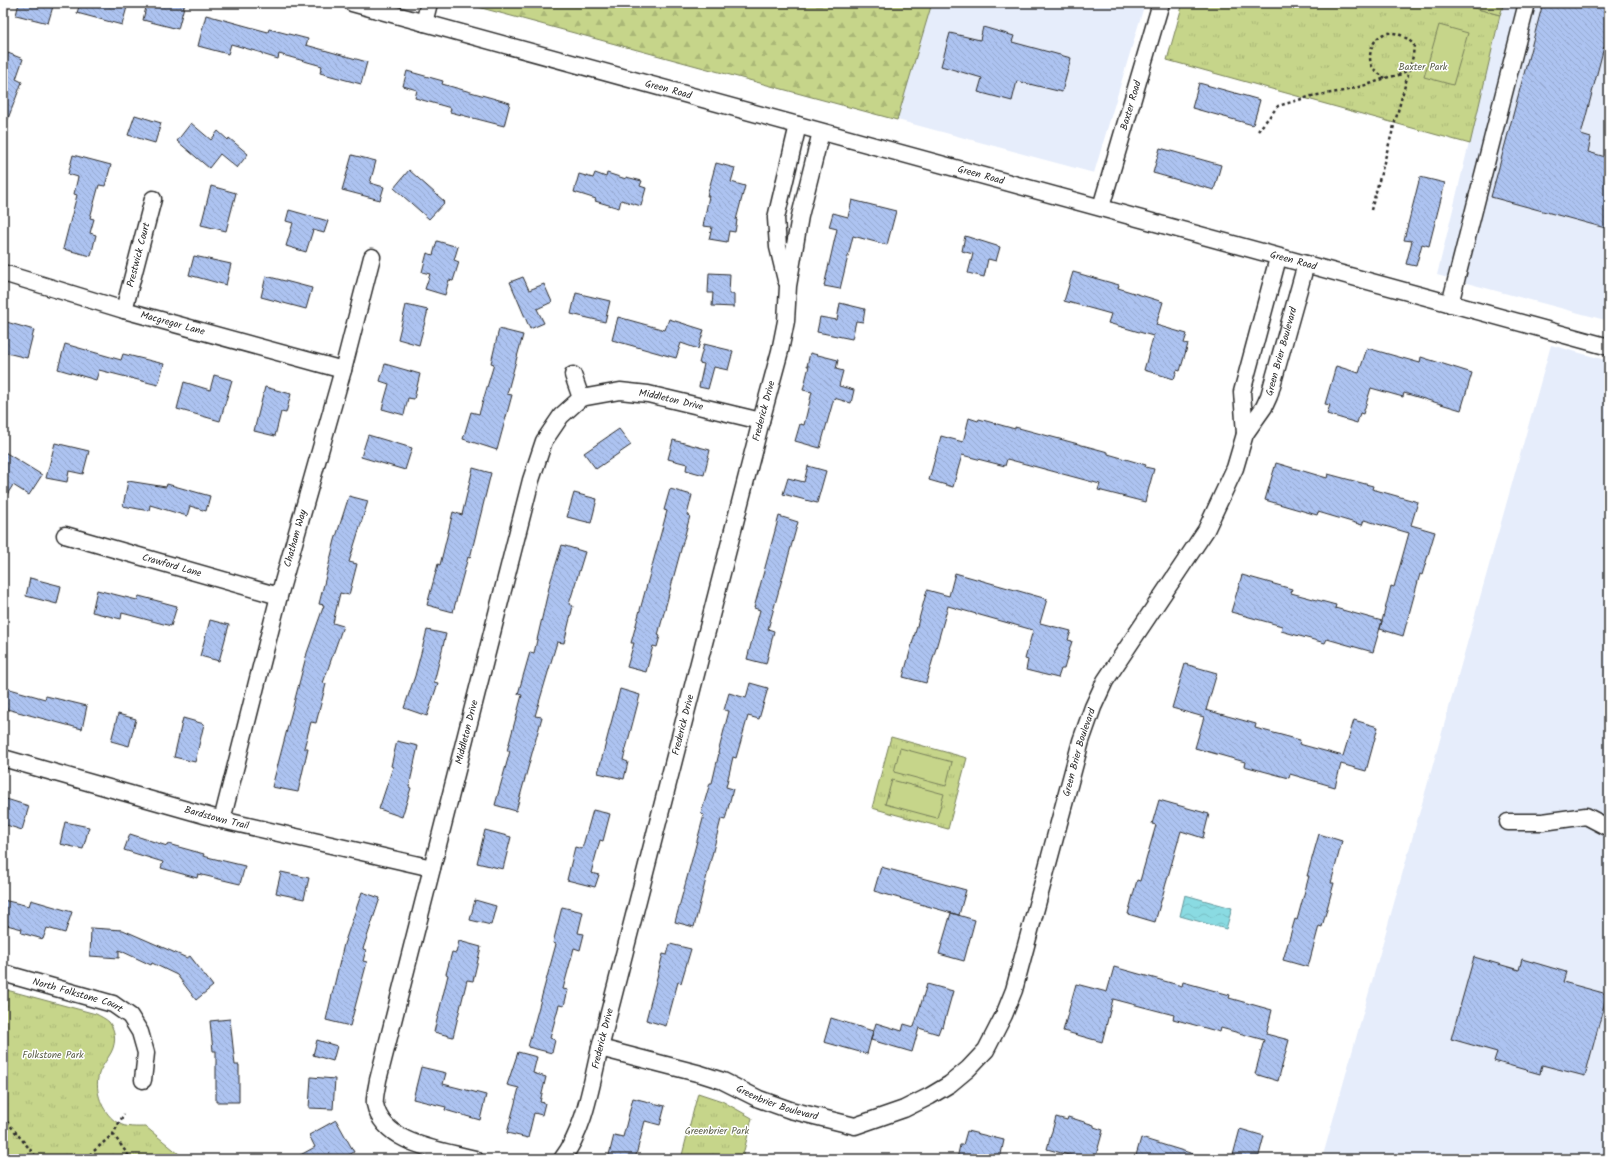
<svg xmlns="http://www.w3.org/2000/svg" width="1612" height="1162" font-family="Kalam,sans-serif">
<defs>
<pattern id="grass-tufts" width="24" height="20" patternUnits="userSpaceOnUse"><rect width="24" height="20" fill="#c6d58a"/><path d="M3 7l-1-3M5 7V3M7 7l1-3M15 17l-1-3M17 17v-4M19 17l1-3" fill="none" stroke="#aab777"/></pattern>
<pattern id="forest-firs" width="22" height="20" patternUnits="userSpaceOnUse"><rect width="22" height="20" fill="#c6d58a"/><path d="M5 1l3.5 6h-7zM16 11l3.5 6h-7z" fill="#aab777"/></pattern>
<pattern id="water-waves" width="16" height="10" patternUnits="userSpaceOnUse"><rect width="16" height="10" fill="#8adbe2"/><path d="M0 5q4-4 8 0t8 0" fill="none" stroke="#77bcc2"/></pattern>
<pattern id="building-back-hatch" width="6" height="6" patternUnits="userSpaceOnUse"><rect width="6" height="6" fill="#adc3f1"/><path d="M-1 5l2 2M0 0l6 6M5-1l2 2" fill="none" stroke="#95a8cf"/></pattern>
</defs>
<rect width="100%" height="100%" fill="#fff"/>
<filter id="ink" filterUnits="userSpaceOnUse"><feTurbulence type="fractalNoise" baseFrequency=".025" numOctaves="2"/><feDisplacementMap in="SourceGraphic" scale="8" xChannelSelector="R" yChannelSelector="G"/><feConvolveMatrix kernelMatrix="1 2 1 2 8 2 1 2 1" color-interpolation-filters="sRGB"/></filter>
<g filter="url(#ink)">
<path fill="#e6edfb" d="M463,3h682l-51,170z
M1455,3h154v318l-172,-46 63,-259z
M1551,345l58,16v798h-287z"/>
<path fill="url(#grass-tufts)" stroke="#78805a" d="M1183,3h272l45,12 -30,129 -303,-84z
M891,737l76,21 -19,71 -76,-21z
M3,989l93,25c4,2 10,5 13,8 8,10 7,24 0,34 -4,7 -10,14 -11,22 -3,16 6,37 20,45 8,5 19,4 28,4l39,32h-182z
M698,1093l24,8 30,17 -10,41h-61z"/>
<path fill="url(#forest-firs)" stroke="#78805a" d="M463,3h469l-35,117z
M1455,3h49l-4,12z"/>
<path fill="#c6d58a" stroke="#78805a" d="M1439,25l29,8 -15,52 -29,-8z
M900,748l52,14 -6,24 -52,-14z
M892,780l52,14 -7,24 -52,-14z"/>
<path fill="url(#water-waves)" stroke="#649599" d="M1185,895l47,13 -6,21 -46,-13z"/>
<path fill="url(#building-back-hatch)" stroke="#2b2b2b" d="M19,3h35l-6,20 -32,-8z
M80,3h31l16,4 -5,18 -45,-12z
M147,3h38l-7,26 -35,-9z
M1543,3h66v46l-5,-2 -23,88 10,3 -3,14 21,6v71l-118,-32z
M206,15l62,17 1,-3 39,10 -2,6 61,17 -6,22 -41,-11 2,-7 -43,-12 -1,5 -16,-5v-1l-31,-9 -3,10 -30,-8z
M983,27l31,9 -2,6 59,16 -9,34 -45,-11 -5,20 -34,-9 4,-14 -41,-12 9,-33 30,7z
M8,53l15,6 -7,20 6,3 -18,47h-1v-64z
M407,71l36,10 -1,3 68,19 -6,23 -54,-14 1,-4 -36,-10 2,-8 -14,-4z
M1199,83l61,17 -7,25 -61,-17z
M135,115l26,8 -6,20 -27,-8z
M191,123l20,17 7,-9 10,9 1,-2 19,16 -11,14 -17,-14 -11,14 -32,-27z
M1160,148l61,17 -7,25 -61,-17z
M73,155l38,10 -6,21 -6,-1 -9,33 4,1 -4,14 6,2 -5,21 -28,-7 14,-54 -3,-1 4,-17 -10,-3z
M352,155l24,6 -6,22 14,4 -4,13 -38,-10z
M716,163l19,5 -4,14 14,4 -9,34h1l-2,12 -6,-1 -2,11 -18,-3 3,-12 -9,-1 6,-30h-2z
M409,170l36,32 -16,17 -35,-31z
M595,173l11,4 1,-4 19,6v-2l16,4 -2,5 6,2 -5,18 -20,-6 -2,8 -24,-7 1,-2 -22,-7 5,-18 14,4z
M1420,177l25,6 -16,63 -7,-2 -6,22 -10,-2 6,-23 -8,-1z
M211,186l25,7 -10,38 -25,-6z
M852,200l44,11 -9,34 -34,-9 -13,53 -16,-3 13,-57 -8,-2 4,-14 15,4z
M289,210l39,11 -4,12 -11,-3 -7,22 -20,-6 7,-23 -7,-2z
M965,236l35,11 -4,14 -8,-2 -4,18 -16,-4 5,-19 -11,-3z
M437,241l21,6 -4,13 5,2 -6,19 -4,-1 -4,15 -20,-6 5,-15 -8,-2 5,-19 6,2z
M194,256l37,8 -5,21 -37,-10z
M1073,272l46,13 -1,3 45,14 -7,23 31,9 -3,9 4,1 -8,27 -3,-1 -3,9 -30,-9 10,-36 -1,2 -45,-13 3,-9 -47,-13z
M709,273l21,1 -1,20h5v13l-22,-1 1,-13h-5z
M266,276l46,12 -6,21 -45,-12z
M523,277l6,13 15,-6 8,18 -15,7 7,14 -14,6 -20,-47z
M576,293l34,8 -5,21 -34,-8z
M840,303l25,6 -2,13 -7,-1 -4,18 -35,-7 3,-15 17,3z
M406,305l22,5 -9,35 -21,-6z
M618,317l47,13 4,-11 35,11 -6,19 -17,-6 -5,15 -64,-18z
M3,321l31,9 -7,28 -24,-6z
M499,329l24,6 -16,59 5,1 -15,55 -34,-11 8,-27 8,2 15,-50 -3,-1z
M65,344l56,16 2,-6 41,10 -6,21 -59,-15 -3,10 -38,-11z
M704,344l29,7 -5,19 -14,-3 -6,22 -9,-2 5,-23 -5,-1z
M1367,348l53,15 1,-6 51,16 -11,37 -57,-17 -1,4 -32,-9 -8,26 -3,-1 -3,10 -30,-9 3,-9 -5,-1 11,-38 23,7z
M810,353l28,7 -2,9 7,2 -4,15 15,4 -3,13 -17,-5 -14,50 -25,-7 5,-17 4,1 8,-33 -9,-2 6,-24h-2z
M385,364l35,10 -6,25 -6,-1 -4,17 -22,-6 7,-25 -9,-3z
M214,375l18,5 -12,41 -43,-12 7,-27 26,8z
M265,387l26,7 -5,19 -5,-1 -6,24 -21,-5z
M969,418l9,3 1,-2 36,10v-2l93,25v2l38,11 -1,2 9,2 -9,33 -47,-12 2,-6 -93,-25 -2,7 -43,-11 -9,32 -24,-7 12,-44 22,6z
M619,429l12,16 -35,24 -12,-16z
M368,435l44,13 -7,22 -44,-13z
M673,440l37,10 -6,25 -18,-5 1,-6 -19,-5z
M55,443l34,8 -6,23 -14,-3 -2,11 -21,-4z
M3,451l39,24 -13,20 -16,-10 -10,16z
M1276,463l51,15 1,-4 45,12 -1,3 46,13 -7,23 24,7 -13,43 -2,-1 -17,62 -23,-7 11,-43 3,1 15,-54 -45,-13 -2,5 -44,-13 -1,3 -52,-15z
M808,466l18,5 -9,32 -34,-9 5,-16 16,4z
M473,468l18,5 -21,85 -2,-1 -15,55 -26,-7 11,-41 2,1 13,-53 9,3z
M128,481l38,6 1,-3 43,12 -4,15 -16,-5 -3,10 -37,-11 -1,6 -26,-5z
M670,489l22,6 -5,20 3,1 -32,119 2,1 -3,11 -4,-1 -7,26 -19,-5 7,-24h-3l36,-132 -3,-1z
M574,493l23,6 -6,24 -24,-6z
M349,496l19,5 -19,61 8,2 -8,31 -9,-2 -7,30 10,3 -20,57 3,1 -10,39 -5,-1 -7,26h4l-10,44 -26,-5 35,-134 17,-48 -5,-1 16,-64z
M779,516l19,6 -30,107 6,2 -8,33 -19,-5 13,-49 -6,-2z
M562,545l23,7 -16,52 4,2 -9,37 -7,-1 -22,74 7,1 -26,94 -21,-6 15,-54h-3l15,-56 -4,-1 12,-42 4,1 16,-70z
M955,573l92,26 -7,24 31,8 -3,9 4,1 -8,28h-3l-3,9 -32,-8 2,-10 -3,-1 8,-29 -85,-24 -22,77 -23,-6 24,-87 22,6z
M1242,575l50,14 -1,4 45,12 -1,3 47,13 -9,31 -46,-13 -2,4 -44,-12 1,-5 -51,-14z
M30,578l31,8 -4,18 -31,-8z
M97,590l40,10 2,-4 38,10 -6,20 -49,-13 -1,6 -29,-7z
M210,620l19,5 -10,36 -19,-5z
M427,630l19,4 -12,48 4,1 -11,33 -23,-8 11,-32z
M1185,664l32,9 -11,37 50,14 -1,4 45,12 -1,4 44,12 11,-36 24,7 -12,44 -25,-7 -6,23 -45,-13 -1,4 -45,-12 1,-4 -50,-14 9,-31 -32,-9z
M750,683l18,5 -9,31 -11,-3 -12,42 -3,-1 -7,30 7,2 -8,31 -4,-1 -27,108 -19,-5 29,-107 -3,-1 9,-31h2l7,-30h-1l11,-42 -5,-1 5,-17 17,5z
M3,687l42,12 1,-3 41,10 -5,23 -79,-21z
M620,689l20,6 -17,65 5,2 -4,17 -26,-6z
M118,714l18,5 -7,27 -18,-5z
M183,718l21,6 -9,38 -21,-5z
M397,741l21,5 -9,41 2,1 -9,29 -23,-8 14,-42 -2,-1z
M3,798l26,8 -7,24 -19,-6z
M1159,800l50,14 -6,24 -22,-7 -26,91 -27,-8 9,-34 3,1 16,-56 -4,-1z
M593,810l17,4 -7,27 -3,-1 -9,33 8,2 -4,12 -28,-7 8,-33 7,2z
M65,822l24,5 -6,22 -23,-5z
M485,830l26,7 -8,32 -26,-6z
M130,834l37,12 1,-2 36,10 -1,2 42,10 -5,18 -42,-10 -1,4 -36,-10 2,-6 -39,-12z
M1319,834l23,7 -11,42h3l-12,44 -3,-1 -11,41 -25,-7 12,-41 2,1 12,-44h-2z
M881,867l85,23 -7,25 -85,-24z
M281,872l28,6 -5,21 -28,-6z
M362,892l18,6 -17,51 3,1 -3,11 4,1 -17,64 -24,-6 18,-76z
M3,900l26,6 2,-6 41,12 -7,21 -18,-5 -4,11 -22,-6 1,-4 -19,-5z
M475,900l21,6 -5,19 -21,-5z
M562,907l21,5 -5,21 6,1 -4,16 -6,-2 -11,41 5,1 -4,16 -5,-1 -9,33 5,2 -3,13 -24,-6 28,-103 -3,-1z
M951,913l24,7 -11,41 -25,-7z
M91,928l32,2 64,28 3,-2 23,30 -17,14 -19,-25 -25,-12 -1,2 -32,-15v8l-29,-2z
M459,941l22,6 -8,34 -6,-1 -14,57 -19,-5 14,-57 -2,-1 6,-22 4,1z
M670,944l21,5 -10,34 -3,-1 -12,44 -20,-6 17,-66 4,1z
M1474,957l45,13 3,-11 44,13 -3,10 44,12 -22,82 -43,-11 -2,9 -46,-13 3,-9 -46,-13z
M1114,967l68,19 1,-4 47,13 -1,3 43,12 -6,24 23,6 -11,41 -23,-7 9,-34 -43,-12 -1,4 -47,-13 1,-4 -61,-16 -11,43 -39,-11 13,-47 31,8z
M927,984l26,7 -10,36 -2,-1 -3,8 -19,-6 -7,24 -41,-12 5,-17 26,8 2,-7 10,3z
M831,1018l42,13 -6,23 -43,-12z
M230,1019l5,46h4v37h-23v-51h-3l-3,-30z
M317,1040l20,6 -4,15 -20,-6z
M518,1052l19,5 -4,16 13,4 -6,25 5,1 -3,12 -8,-2 -6,25 -21,-5 12,-45 -12,-3z
M421,1067l25,6 -3,11 43,11 -6,25 -35,-10 1,-3 -33,-8z
M311,1077l24,2 -2,30 -24,-1z
M633,1098l32,8 -5,19 -15,-4 -10,38h-27l6,-24 9,2z
M1056,1117l11,3 1,-3 26,8v2l9,3 -8,29h-12l-36,-10z
M336,1120l18,32 -12,7h-49l22,-12 -6,-12z
M1240,1129l24,7 -6,23h-26z
M967,1131l37,9 -4,19h-43l3,-14h3z
M1141,1138l59,18v3h-65z"/>
<g fill="none" stroke-linecap="round" stroke-linejoin="round">
<defs>
<g id="minor">
<path id="s1" d="M352,3l1257,344"/>
<path d="M424,23l5,-20"/>
<path id="s2" d="M1101,207l60,-204"/>
<path id="s3" d="M3,273l121,37 219,60"/>
<path d="M786,280l-8,-33 -2,-29 22,-93"/>
<path d="M1450,304l77,-301"/>
<path id="s4" d="M124,310l29,-111"/>
<path d="M573,375l8,23"/>
<path d="M1245,434l-3,-42 36,-134"/>
<path id="s5" d="M65,535l214,61"/>
<path id="s6" d="M3,758l219,62 210,48"/>
<path id="s7" d="M222,820l57,-224 64,-226 29,-113"/>
<path d="M1508,822h35l43,-6 23,12"/>
<path id="s8" d="M3,973l110,31 17,12 10,16 6,21 -3,27"/>
<path id="s9" d="M600,1048l101,26 22,7 36,18 31,11 65,16 49,-17 26,-13 20,-12 18,-15 18,-19 18,-35 10,-25 67,-249 12,-34 12,-26 101,-151 29,-62 10,-34 19,-27 5,-11 37,-132"/>
<path id="s10" d="M475,1159c-33,-9 -92,-14 -100,-55 -1,-7 2,-17 3,-24l153,-600 13,-39 17,-25 20,-18 39,-7 28,3 113,27"/>
<path id="s11" d="M562,1159c23,-30 29,-74 38,-111l161,-627 19,-70 6,-30 2,-35 12,-70 21,-84"/>
</g>
</defs>
<use href="#minor" stroke="#2b2b2b" stroke-width="19"/>
<path stroke="#2b2b2b" stroke-width="2.5" stroke-dasharray="3 3" stroke-linecap="butt" d="M1258,131l20,-25 34,-10 32,-5 29,-8 12,-5 14,-3 9,-5
M1371,210l42,-154 1,-11c-7,-8 -19,-15 -30,-11 -12,4 -18,24 -11,34 3,4 8,7 12,10
M3,1117l35,42
M113,1134l18,25
M85,1159l28,-25 11,-20"/>
<use href="#minor" stroke="#fff" stroke-width="16"/>
</g>
</g>
<g text-anchor="middle" dominant-baseline="central" stroke-width="3" stroke-linejoin="round" paint-order="stroke">
<g font-size="10" fill="#5a5e48" stroke="#fff">
<text x="1423" y="67">Baxter Park</text>
<text x="53" y="1055">Folkstone Park</text>
<text x="717" y="1131">Greenbrier Park</text>
</g>
<g font-size="10" fill="#2b2b2b" stroke="#fff">
<text stroke="none"><textPath href="#s1" startOffset="328">Green Road</textPath></text>
<text stroke="none"><textPath href="#s2" startOffset="106">Baxter Road</textPath></text>
<text stroke="none"><textPath href="#s1" startOffset="652">Green Road</textPath></text>
<text stroke="none"><textPath href="#s4" startOffset="57">Prestwick Court</textPath></text>
<text stroke="none"><textPath href="#s1" startOffset="976">Green Road</textPath></text>
<text stroke="none"><textPath href="#s3" startOffset="177">Macgregor Lane</textPath></text>
<text stroke="none"><textPath href="#s9" startOffset="1187">Green Brier Boulevard</textPath></text>
<text stroke="none"><textPath href="#s10" startOffset="954">Middleton Drive</textPath></text>
<text stroke="none"><textPath href="#s11" startOffset="776">Frederick Drive</textPath></text>
<text stroke="none"><textPath href="#s7" startOffset="291">Chatham Way</textPath></text>
<text stroke="none"><textPath href="#s5" startOffset="111">Crawford Lane</textPath></text>
<text stroke="none"><textPath href="#s11" startOffset="452">Frederick Drive</textPath></text>
<text stroke="none"><textPath href="#s10" startOffset="504">Middleton Drive</textPath></text>
<text stroke="none"><textPath href="#s9" startOffset="734">Green Brier Boulevard</textPath></text>
<text stroke="none"><textPath href="#s6" startOffset="222">Bardstown Trail</textPath></text>
<text stroke="none"><textPath href="#s8" startOffset="78">North Folkstone Court</textPath></text>
<text stroke="none"><textPath href="#s11" startOffset="128">Frederick Drive</textPath></text>
<text stroke="none"><textPath href="#s9" startOffset="186">Greenbrier Boulevard</textPath></text>
</g>
</g>
<rect width="1612" height="1162" fill="none" stroke="#fff" stroke-width="16"/>
<rect x="8" y="8" width="1596" height="1146" fill="none" stroke="#2b2b2b" stroke-width="1.5" filter="url(#ink)"/>
</svg>
